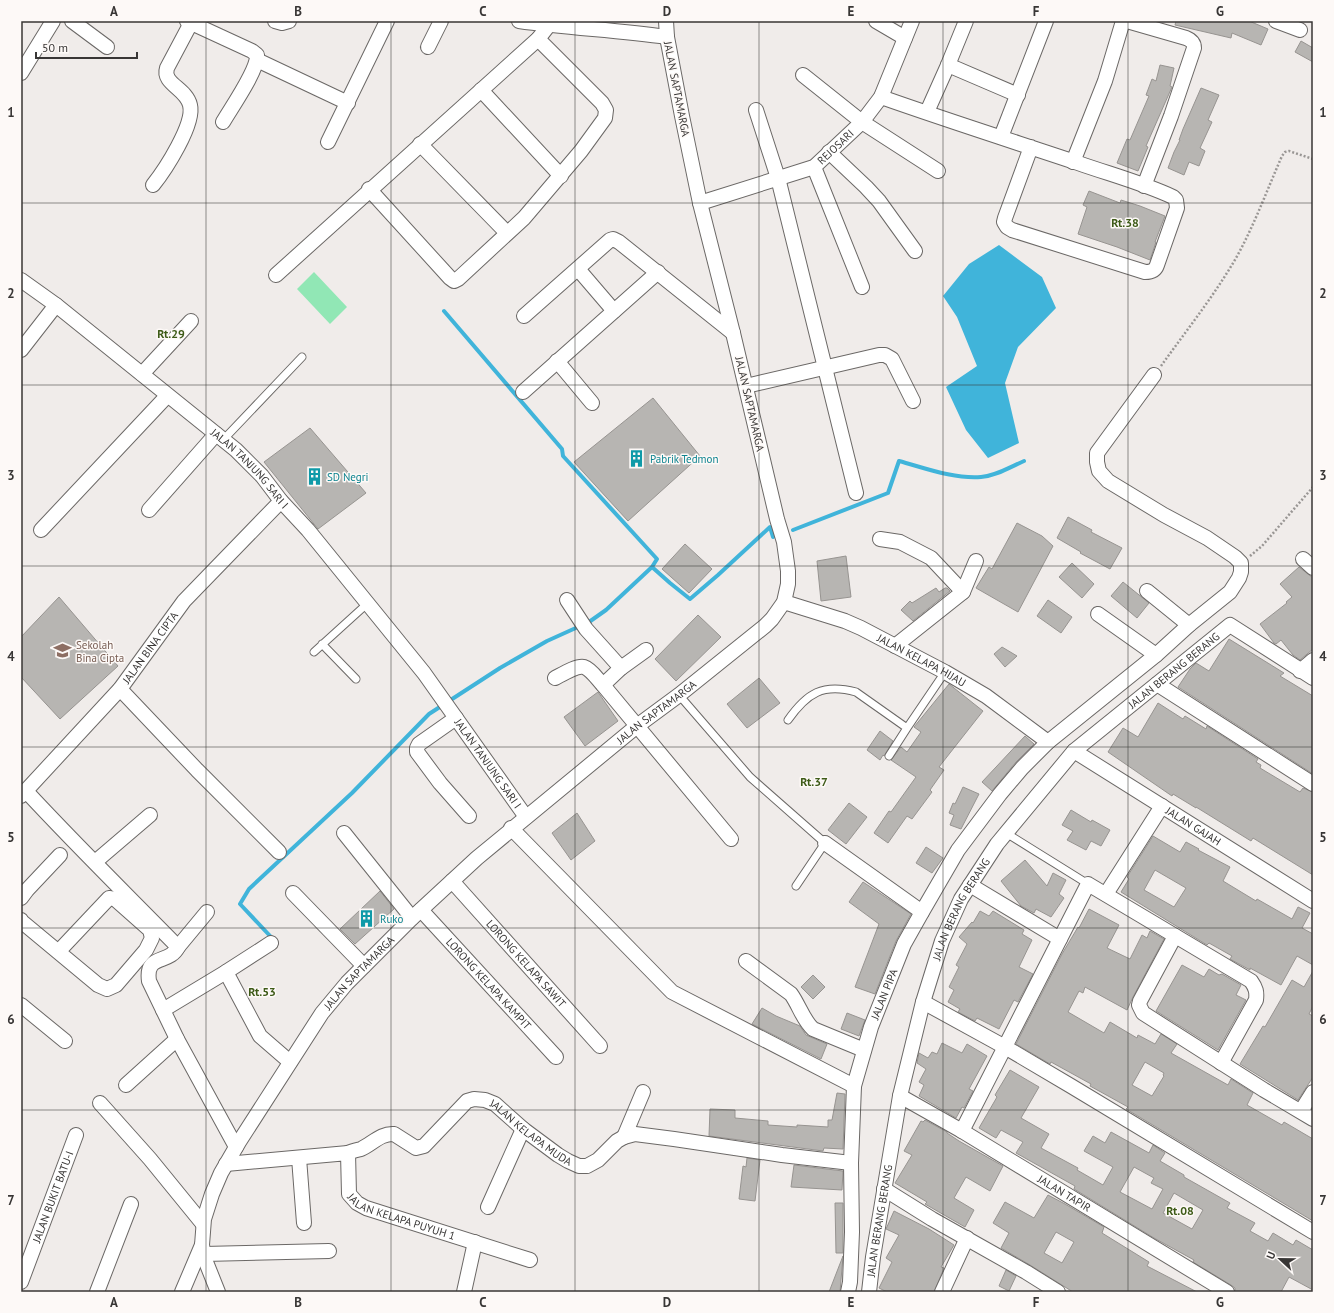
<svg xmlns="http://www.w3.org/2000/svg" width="1334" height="1313" font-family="'PT Sans',sans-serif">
<rect width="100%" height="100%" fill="#f0ecea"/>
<path fill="#91e7b5" d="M314,272l33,35 -17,17 -33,-35z"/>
<path fill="#40b4da" d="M999,245l43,32 14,31 -38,39 -13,36 14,60 -31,15 -22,-28 -20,-43 31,-21 -20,-49 -14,-21 26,-32z"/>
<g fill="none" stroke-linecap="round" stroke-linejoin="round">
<path stroke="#40b4da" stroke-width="4" d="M444,311l118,138 1,7 94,103 -5,8
M793,530l95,-37 11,-32c26,7 54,18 82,16 15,-1 29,-10 43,-16
M272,938l-32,-34 9,-15 103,-96 77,-79 71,-46 47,-27 42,-19 17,-12 46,-43 18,16 20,16 28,-24 52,-48 3,10"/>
</g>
<path fill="#b7b5b2" stroke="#979491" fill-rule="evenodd" d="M1176,21h73l19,8 -7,16 -29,-12 -1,5 -56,-13z
M1301,41l12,7v14l-18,-10z
M1160,65l14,3 -4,18 2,1 -26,59 2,1 -10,24 -21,-8 10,-24 3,1 19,-44 -3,-1 6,-16 4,2z
M1201,88l18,7 -11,25 4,2 -12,26 5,3 -6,15 -10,-4 -5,13 -16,-7 6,-16 6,-12h-1l4,-11z
M1089,191l31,12 1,-3 19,6 25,10 -10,26h1l-6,18 -33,-13 -39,-13 9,-27 -4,-2z
M653,398l47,58 -72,65 -54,-59z
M310,428l56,65 -48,36 -54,-67z
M1068,517l24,13 -1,2 31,16 -12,21 -30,-16 1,-1 -24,-14z
M1017,523l25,13 11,10 -35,66 -42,-24 13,-21 3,2z
M685,544l27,25 -23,24 -27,-24z
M846,556l5,41 -30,4 -4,-40z
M1072,563l22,21 -12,14 -23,-21z
M1299,567l14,11v71l-13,11 -7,-5 -12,-15 -5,4 -2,-1 -14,-19 27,-21 -1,-1 6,-5 -12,-13z
M1123,582l26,21 -12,15 -26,-22z
M936,588l3,4 6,-4h2l3,3 -37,30 -12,-11 9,-9 2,2z
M59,597l59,69 -58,53 -39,-42v-40z
M1048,600l24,17 -11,16 -24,-17z
M698,615l23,22 -45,44 -21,-22z
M1229,639l55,34 -4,3 33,20v78l-135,-87 12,-18 6,-6 13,8z
M1002,647l15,9 -12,11 -11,-13z
M759,678l21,25 -33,25 -20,-24z
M949,684l34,27 -44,56 5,3 -14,20 2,2 -20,27 -5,-3 -19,27 -14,-10 15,-22 2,1 25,-35 -25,-17 10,-13 6,5 14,-20 -7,-5z
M598,692l20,29 -33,25 -21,-29z
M1158,703l25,16 2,-3 21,13 1,-3 51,33 -2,3 5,3 -1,3 40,24 3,-4 10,4v83l-60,-37 -2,3 -55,-34v1l-23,-14 -1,2 -64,-44 15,-24 15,9z
M880,731l13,10 -9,15 -1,-1 -3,5 -13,-10z
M1025,736l9,8 -18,18 -24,29 -10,-9z
M963,787l16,7 -18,35 -11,-4 4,-10 -5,-2 4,-10 2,1z
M849,803l18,14 -21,27 -18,-14z
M1071,810l20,12 1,-2 18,10 -9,16 -10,-5 -5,9 -19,-10 6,-9 -11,-6z
M577,813l18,28 -24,19 -19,-27z
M1153,836l27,16 6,-10 13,7 -1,1 32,17 -7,14 33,20 1,-2 35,20 6,-12 12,6 -8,15 11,6v31l-16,-9 -16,29 -31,-17v2l-20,-11 2,-3 -23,-13 -2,2 -86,-53 8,-13 -2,-2zM1155,870l31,18 -12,19 -30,-17z
M926,847l17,11 -11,15 -16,-10z
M1025,860l22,26 6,-13 13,7 -7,14 5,4 -13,19 -15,-8 -2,4 -13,-7 -20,-25z
M863,882l48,32 -15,27 -21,53 -20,-7 24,-63 -30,-22z
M380,891l14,18 -39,35 -15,-15z
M1089,909l30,16 -12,23 23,11 12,-24 5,3 3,-7 14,8 -31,58 -6,13 -42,-23 -2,6 -4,-2 -11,21 36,21 6,-11 27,16 1,-3 17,9 6,-10 16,10 -6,9 57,32 3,-6 22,14 -6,12 35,20 2,-3 29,17v82l-187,-112 2,-2 -38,-21 1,-2 -40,-22 -1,2 -34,-20 46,-90 16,-27 1,1zM1145,1062l19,11 -1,2 1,1 -12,20 -20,-11z
M980,911l9,5 4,-5 31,19 -2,4 10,6 -13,27 14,7 -15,28 -4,-2 -15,29 -22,-11 -2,3 -17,-9 2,-3 -12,-7 6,-12 -5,-3 10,-20 -3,-2 11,-21 -8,-7 13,-15 1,1z
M1182,965l22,12 5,-8 10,6 3,-1 19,11 -5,10 10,5 -28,50 -62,-39z
M1313,971v35l-4,8 4,2v61l-15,23 -58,-36 23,-38 2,1 27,-47 12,7z
M813,975l12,12 -12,12 -12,-12z
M762,1008l14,8 24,10 6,9 21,9 -6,15 -69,-35z
M847,1013l18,7 -6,16 -18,-7z
M942,1043l20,10 5,-9 20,12 -18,33 4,2 -9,17 -2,-1 -6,11 -37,-22 5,-11 -5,-3 7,-13 -9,-6 2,-10 9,5 4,-6 5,2z
M1010,1070l29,17 -18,31 28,16 -8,14 37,20 -1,2 26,15 10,-18 -29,-16 9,-15 12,7 6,-11 38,21 4,-8 12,8 -5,8 24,14v2l46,26 -3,5 28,15 -5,8 18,10 5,-8 20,12 3,-5 17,10v40l-24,-13 -8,15h-46v-4l-4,-3 -38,-23 1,-2 -40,-22 -80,-49 1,-3 -59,-33 7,-11 -22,-12 -5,8 -17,-10 18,-31 -2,-2zM1134,1167l20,11 -3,5 12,6 -11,20 -32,-17zM1174,1193l29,17 -11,19 -29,-16z
M837,1093l8,1 -2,55 -19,-1 -1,3 -114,-15 1,-27 25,1v8l33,3v4l29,2v-2l31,2v-7h4z
M925,1120l22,12v1l12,8 44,25 -13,25 -24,-14 -12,21 20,12 -9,17 -40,-23 2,-2 -32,-19 17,-28 -8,-4 17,-30 2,1z
M747,1158l13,2 -5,41 -16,-2 4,-33 3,1z
M794,1165l49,6 -1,19 -51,-3z
M1048,1195l17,9 39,23 -2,6 47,29 -2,4 50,26h-124l-43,-27 -29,-17 8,-15 -16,-10 12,-21 29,16zM1056,1232l18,10 -12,21 -18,-10z
M835,1203h8v50h-7z
M894,1211l35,18 25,16 -13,22 3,1 -10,24h-47l-8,-4 13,-26 -6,-4 13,-23 -13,-6z
M843,1256l-3,36h-11z
M1006,1270l10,6 -7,15 -10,-5z"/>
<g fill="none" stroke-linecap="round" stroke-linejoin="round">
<defs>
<path id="service" d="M223,440l79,-83
M322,644l34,35
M314,652l54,-49
M679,695l71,82 75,66 -29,43
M788,720c19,-27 35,-37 68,-28l51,36 -18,28
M907,728l38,-56
M1006,833l82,51"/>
<g id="minor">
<path d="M72,21l35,26"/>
<path d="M187,21l65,30 5,4c1,15 -26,53 -34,67"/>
<path d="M275,21l7,2 7,-2"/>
<path d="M519,21c49,7 99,9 148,16"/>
<path d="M876,21l29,17"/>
<path d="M1127,21l59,17c5,2 8,4 8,10l-23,68 -27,70"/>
<path d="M1276,21l24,9"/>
<path d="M428,47l13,-26"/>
<path d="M257,60l91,43"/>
<path d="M948,65l70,30"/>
<path d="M21,73l32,-52"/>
<path d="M803,75l59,47 76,49"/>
<path d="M481,90l80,86"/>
<path d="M881,97c65,23 131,44 197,66 31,11 65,20 95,34l3,3 1,8 -20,57c-2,6 -6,7 -12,7l-133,-42 -5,-3 -3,-5 1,-4 26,-71"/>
<path d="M756,110l22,68 78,315"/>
<path d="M927,112l21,-47 18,-44"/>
<path d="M1001,137l45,-116"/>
<path d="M328,142l59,-121"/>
<path d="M420,144l87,89"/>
<path d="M829,152l37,35 13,14 36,50"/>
<path d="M1073,162l32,-81 18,-60"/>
<path d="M814,167l48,120"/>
<path d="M153,185c12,-15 42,-61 37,-80 -4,-17 -28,-21 -23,-37l25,-47"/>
<path d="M369,189l81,89 4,3 4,-2 66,-61 57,-67 24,-33 1,-8 -4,-7 -64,-64"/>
<path id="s1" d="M700,203l114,-36 48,-45 19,-25 31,-76"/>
<path d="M578,269l36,42"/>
<path d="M276,275l262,-236 11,-14"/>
<path id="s2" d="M21,280l35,25 180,145 26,26 19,25 27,29 116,143 102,144"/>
<path d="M524,316l86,-76 3,-1 6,3 114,91"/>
<path d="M21,350l35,-45"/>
<path d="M557,361l35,42"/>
<path d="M142,374l49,-53"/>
<path d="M746,386l133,-31h6l7,4 21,42"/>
<path d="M523,392l135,-120"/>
<path d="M149,510l67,-76"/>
<path d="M41,530l126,-134"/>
<path d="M880,539l20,3 31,16 32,34"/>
<path d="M1303,559l10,9"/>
<path d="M1147,591l42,34"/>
<path d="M567,600l19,29 35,39"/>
<path id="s3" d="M784,602l61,19 16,7 84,44 41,24 62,46"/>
<path d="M1098,614l58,41"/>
<path d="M895,646l68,-54 13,-31"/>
<path d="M1300,671l13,-11"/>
<path d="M555,678c6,-3 22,-13 29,-11 7,2 14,13 19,18l128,154"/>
<path d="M1157,684l156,100"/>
<path d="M603,685l18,-17 25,-18"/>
<path d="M120,689l77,81 82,82"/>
<path d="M456,718l-37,26 -2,4v4l23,31 29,33"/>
<path id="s4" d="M1074,751l239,150"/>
<path d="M26,791c49,53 101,104 152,156 -9,18 -33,6 -29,34l28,58 59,108"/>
<path id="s5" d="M21,796l99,-107 64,-88 97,-100"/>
<path d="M511,828l161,164 182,94"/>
<path d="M344,833l68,85"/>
<path d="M825,843l97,69"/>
<path d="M95,862l55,-47"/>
<path id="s6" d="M452,881l148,165"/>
<path d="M970,885l90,54"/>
<path d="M293,893l71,73"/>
<path d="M1106,894l56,-88"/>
<path d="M21,898l6,-8 33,-35"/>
<path id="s7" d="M421,910l135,147"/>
<path d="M21,920v1l77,64 9,4 9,-4 30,-35 6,-12 -2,-8 -35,-31 -6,-1 -51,54"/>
<path d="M1175,936l-35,65 -1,4 4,8 121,77 49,29"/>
<path d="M178,947l29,-35"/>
<path d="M746,961l45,33c8,11 12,26 22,35l51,21"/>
<path d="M226,972l34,64 30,26"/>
<path d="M923,1002l82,45 66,39 242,146"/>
<path d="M21,1005l44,36"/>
<path d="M163,1010l63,-38 45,-29"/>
<path d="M126,1085l51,-46"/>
<path id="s8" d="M900,1096l62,35 265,161"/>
<path d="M100,1103l50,56 53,65"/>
<path d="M1301,1111l12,-19"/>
<path d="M962,1131l126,-247 163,97c5,7 6,11 5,19l-35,63"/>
<path d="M624,1137l19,-45"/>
<path id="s9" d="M348,1153c4,-2 9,-3 13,-4 11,-5 20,-16 33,-15l22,14 8,-2 43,-45 7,-2 11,1 10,4 28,25 35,26 10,6 11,5h8l11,-6 19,-19 7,-4 11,-3 39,5 108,16 69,8"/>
<path d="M299,1158l5,65"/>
<path id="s10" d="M226,1164l122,-11 1,41 8,9 9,5 164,52"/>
<path d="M884,1189l48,30 94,53 32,20"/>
<path d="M488,1207l35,-78"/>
<path d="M204,1254l125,-3"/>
<path id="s11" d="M21,1282l55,-147"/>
<path d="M97,1292l34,-88"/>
<path d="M182,1292l20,-47"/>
<path id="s12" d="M218,1292l-14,-35 -2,-12 2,-26 8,-25 9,-21 18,-31 83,-129 25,-30 65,-65 65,-60 160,-132 42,-31 86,-69 7,-7 12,-17 4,-18v-13l-4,-29 -7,-23 -44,-186 -33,-130 -18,-87 -15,-79 -1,-16"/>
<path d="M464,1292l11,-50"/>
<path id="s13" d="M848,1292l2,-10 2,-50 -1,-69 3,-77 17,-59 33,-83 18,-32 36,-62 42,-56 22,-26 26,-26 108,-87 33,-30 41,-33 9,-14 2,-6v-9l-6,-6 -28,-19 -43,-23 -56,-34 -9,-10 -2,-9v-9l57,-78"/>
<path id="s14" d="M869,1292l4,-35 27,-161 23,-94 19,-61 19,-42 36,-55 77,-93 156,-126 83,53"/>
<path d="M942,1292l25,-54"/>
</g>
</defs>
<use href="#service" stroke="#6b6866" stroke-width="9"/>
<use href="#minor" stroke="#6b6866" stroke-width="16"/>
<path stroke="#999694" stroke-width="2.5" stroke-dasharray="2 2" stroke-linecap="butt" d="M1161,366c25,-35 53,-70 75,-108 18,-32 31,-68 46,-102l3,-4 4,-1 24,8
M1250,556l12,-10 51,-59"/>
<use href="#service" stroke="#fff" stroke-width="7"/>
<use href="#minor" stroke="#fff" stroke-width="14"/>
</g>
<path fill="none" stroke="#383635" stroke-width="1" stroke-opacity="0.55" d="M206,21v1271M391,21v1271M575,21v1271M759,21v1271M943,21v1271M1128,21v1271M21,203h1292M21,385h1292M21,566h1292M21,747h1292M21,928h1292M21,1110h1292"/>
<defs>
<symbol id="building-bare" viewBox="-9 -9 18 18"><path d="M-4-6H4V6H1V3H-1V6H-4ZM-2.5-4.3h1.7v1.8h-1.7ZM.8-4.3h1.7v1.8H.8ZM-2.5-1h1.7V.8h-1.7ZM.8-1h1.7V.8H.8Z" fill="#0f9aa8" stroke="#fdf9f7" stroke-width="2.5" paint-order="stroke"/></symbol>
<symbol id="school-bare" viewBox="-9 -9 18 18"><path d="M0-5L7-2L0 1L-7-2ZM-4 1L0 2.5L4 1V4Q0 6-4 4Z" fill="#8d6e63" stroke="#fdf9f7" stroke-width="2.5" paint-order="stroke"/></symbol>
</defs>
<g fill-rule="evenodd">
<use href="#building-bare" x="624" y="446" width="25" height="25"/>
<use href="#building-bare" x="302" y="464" width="25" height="25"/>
<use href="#school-bare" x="50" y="638" width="25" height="25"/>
<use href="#building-bare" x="354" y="906" width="25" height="25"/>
</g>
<g text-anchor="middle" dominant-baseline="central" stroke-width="3" stroke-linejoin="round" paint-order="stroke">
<g font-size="11" fill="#383635" stroke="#fdf9f7">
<text transform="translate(677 89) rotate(79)">JALAN SAPTAMARGA</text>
<text stroke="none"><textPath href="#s1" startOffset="149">REJOSARI</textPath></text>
<text transform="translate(750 404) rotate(77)">JALAN SAPTAMARGA</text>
<text stroke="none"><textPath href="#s2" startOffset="297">JALAN TANJUNG SARI I</textPath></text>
<text stroke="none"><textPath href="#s5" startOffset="197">JALAN BINA CIPTA</textPath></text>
<text stroke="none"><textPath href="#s3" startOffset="150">JALAN KELAPA HIJAU</textPath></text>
<text stroke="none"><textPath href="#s14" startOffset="720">JALAN BERANG BERANG</textPath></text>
<text stroke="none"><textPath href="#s12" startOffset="765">JALAN SAPTAMARGA</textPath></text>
<text stroke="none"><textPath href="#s2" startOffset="677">JALAN TANJUNG SARI I</textPath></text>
<text stroke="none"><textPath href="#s4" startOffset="141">JALAN GAJAH</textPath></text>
<text stroke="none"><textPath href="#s14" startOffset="396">JALAN BERANG BERANG</textPath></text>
<text stroke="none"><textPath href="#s6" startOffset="111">LORONG KELAPA SAWIT</textPath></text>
<text stroke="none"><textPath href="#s12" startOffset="369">JALAN SAPTAMARGA</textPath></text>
<text stroke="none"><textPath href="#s7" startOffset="100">LORONG KELAPA KAMPIT</textPath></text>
<text stroke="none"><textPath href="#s13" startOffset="303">JALAN PIPA</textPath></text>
<text stroke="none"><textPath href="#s9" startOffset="222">JALAN KELAPA MUDA</textPath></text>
<text stroke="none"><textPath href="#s8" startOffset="191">JALAN TAPIR</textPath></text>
<text stroke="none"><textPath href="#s11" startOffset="91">JALAN BUKIT BATU-I</textPath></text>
<text stroke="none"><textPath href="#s10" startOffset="222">JALAN KELAPA PUYUH 1</textPath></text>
<text stroke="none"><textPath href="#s14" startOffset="72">JALAN BERANG BERANG</textPath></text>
</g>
<g font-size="11" fill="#0d838f" stroke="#fdf9f7" text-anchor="start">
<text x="650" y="459">Pabrik Tedmon</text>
<text x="327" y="477">SD Negri</text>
<text x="380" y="919">Ruko</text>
</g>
<g font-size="11" fill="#785e54" stroke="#fdf9f7" text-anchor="start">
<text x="76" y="645">Sekolah<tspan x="76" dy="13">Bina Cipta</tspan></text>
</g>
<g font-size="12" font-weight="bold" fill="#3e5b18" stroke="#fdf9f7">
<text x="1125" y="222">Rt.38</text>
<text x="171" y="333">Rt.29</text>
<text x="814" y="781">Rt.37</text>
<text x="262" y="991">Rt.53</text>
<text x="1180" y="1210">Rt.08</text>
</g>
</g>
<rect width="1334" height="1313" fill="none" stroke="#fdf9f7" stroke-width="44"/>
<g transform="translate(1280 1259) rotate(292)" stroke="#fdf9f7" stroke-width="3" paint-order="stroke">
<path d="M0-3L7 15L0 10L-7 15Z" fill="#383635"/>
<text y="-6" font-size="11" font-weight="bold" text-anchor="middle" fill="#383635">U</text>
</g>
<path d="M36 52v6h101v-6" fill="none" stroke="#383635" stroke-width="2"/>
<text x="42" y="52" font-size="12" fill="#383635" stroke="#fdf9f7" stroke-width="3" paint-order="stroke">50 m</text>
<rect x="22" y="22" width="1290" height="1269" fill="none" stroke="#383635" stroke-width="1.5"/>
<g font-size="13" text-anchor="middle" font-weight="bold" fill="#383635">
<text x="114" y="16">A</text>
<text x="298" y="16">B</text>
<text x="483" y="16">C</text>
<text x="667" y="16">D</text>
<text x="851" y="16">E</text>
<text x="1036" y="16">F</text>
<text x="1220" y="16">G</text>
<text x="11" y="117">1</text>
<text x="1323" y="117">1</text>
<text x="11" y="298">2</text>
<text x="1323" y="298">2</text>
<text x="11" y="480">3</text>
<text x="1323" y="480">3</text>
<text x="11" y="661">4</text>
<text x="1323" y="661">4</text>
<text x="11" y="842">5</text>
<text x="1323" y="842">5</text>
<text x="11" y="1024">6</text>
<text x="1323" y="1024">6</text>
<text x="11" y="1205">7</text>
<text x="1323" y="1205">7</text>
<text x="114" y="1307">A</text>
<text x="298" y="1307">B</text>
<text x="483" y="1307">C</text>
<text x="667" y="1307">D</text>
<text x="851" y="1307">E</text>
<text x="1036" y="1307">F</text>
<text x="1220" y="1307">G</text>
</g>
</svg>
